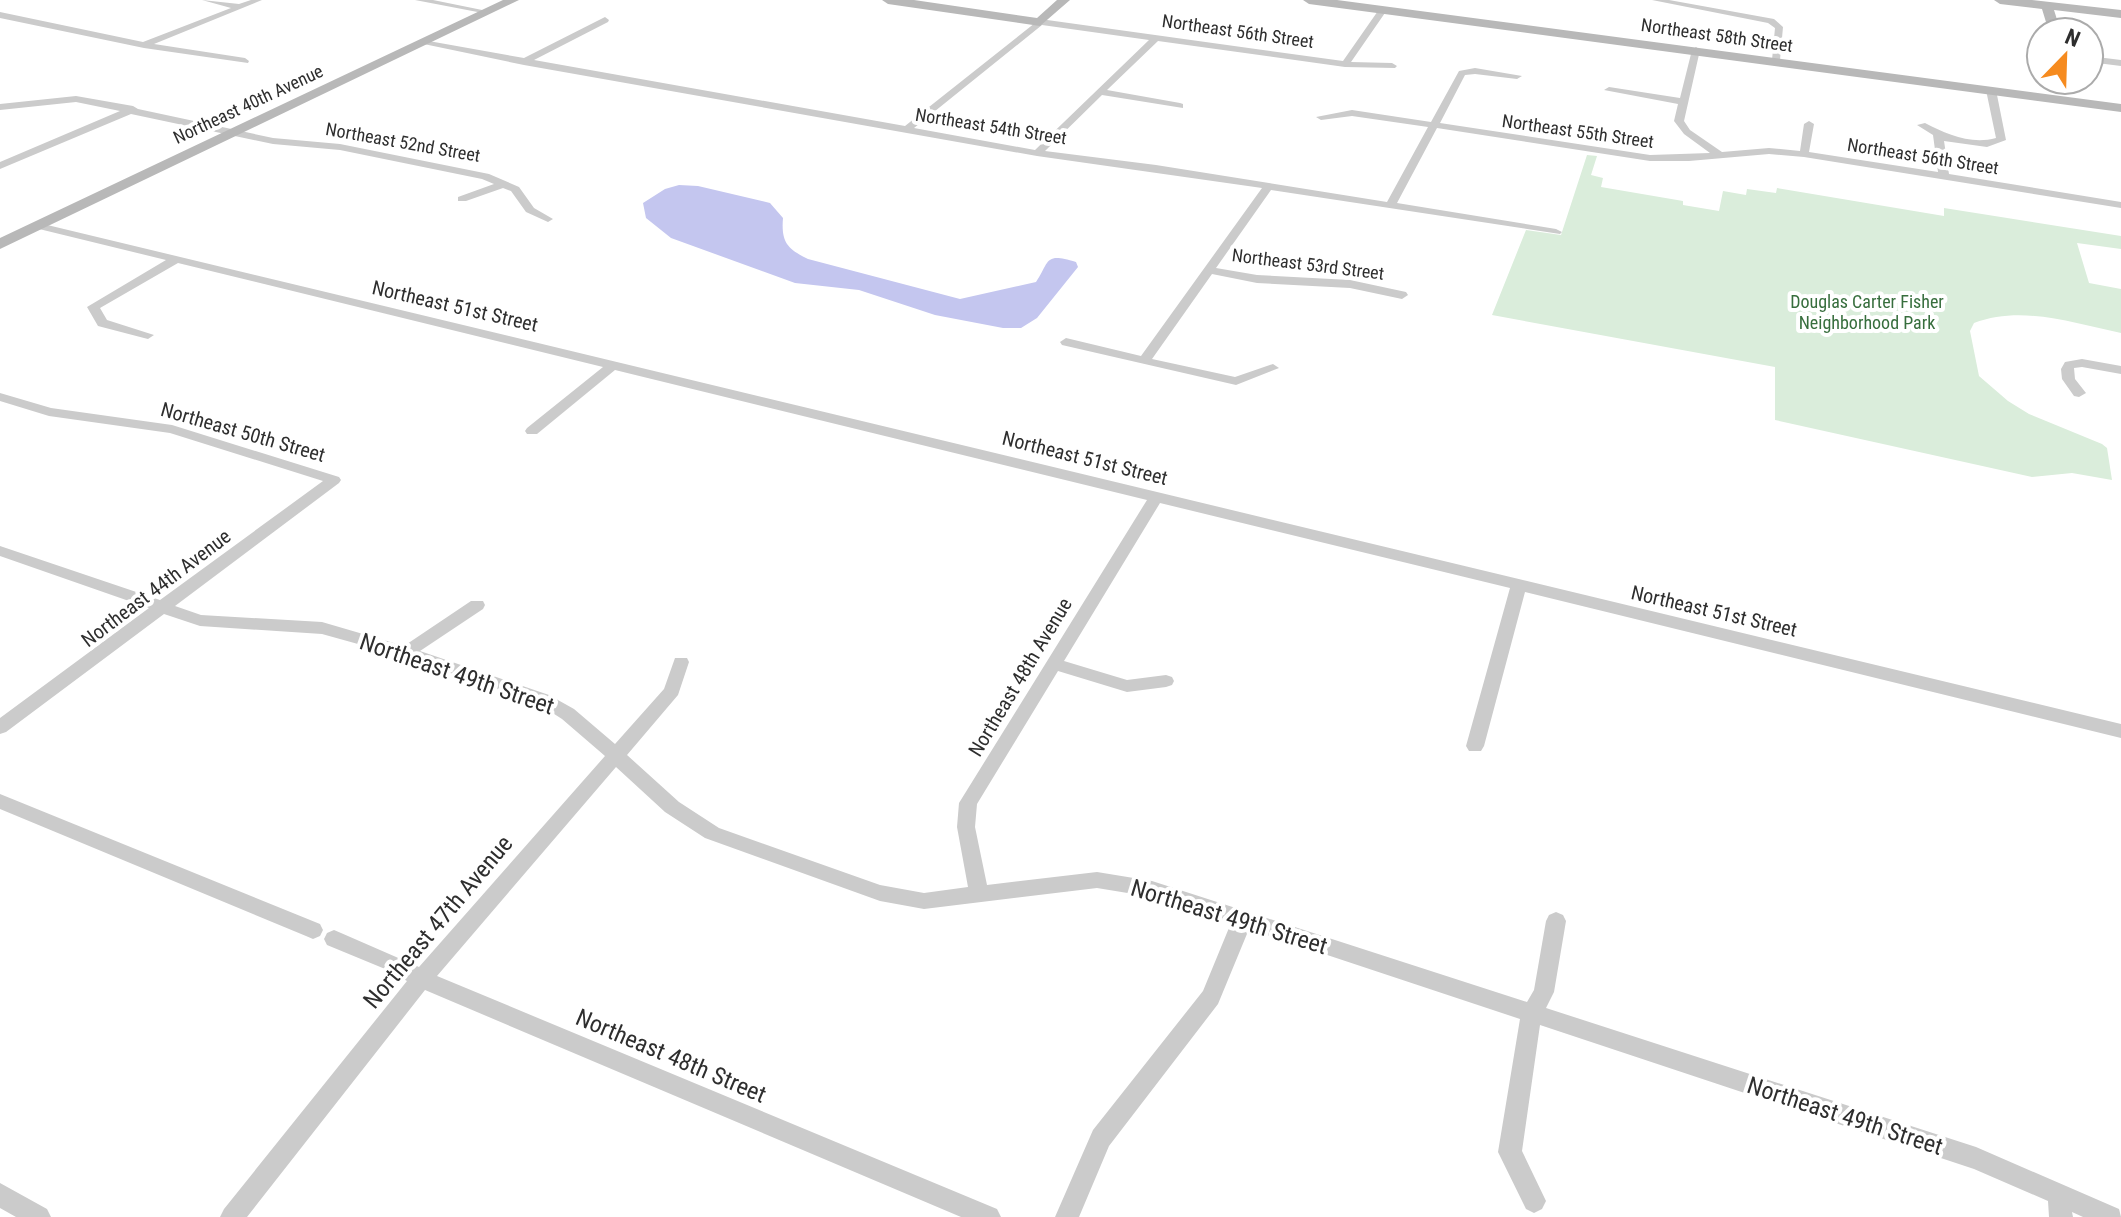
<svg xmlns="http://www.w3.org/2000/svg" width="2121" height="1217" font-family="'Roboto Condensed',sans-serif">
<rect width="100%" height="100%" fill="#fff"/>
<path fill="#daeddb" d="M1587,155l10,1 -6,19 12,3 -2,9 82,14v4l36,6 4,-20 23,4 1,-6 29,4 1,-5 167,28v-8l177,28v13l-44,-6 12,40 32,6v44c-48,-10 -99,-28 -147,-10l-4,8 9,45 29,25 21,13 73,30 5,4 5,32 -40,-7 -40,4 -257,-57v-53l-283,-52 34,-85 35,5z"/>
<path fill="#c4c6ef" d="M679,185l19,1 72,17 13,15c-2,24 4,31 25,41l152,40 76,-17c14,-21 8,-30 40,-20l2,5 -41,51 -16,10h-18l-68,-13 -76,-25 -64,-7 -124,-45 -25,-20 -3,-15 22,-14z"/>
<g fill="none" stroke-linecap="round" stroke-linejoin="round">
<path fill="#cbcbcb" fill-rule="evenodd" d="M202,0l37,4 12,-4h11l-108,44 91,14 4,3 -1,2 -104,-15 -144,-30v-6l143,30 88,-34z
M415,0h18l59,12 -4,2z
M1652,0h17l105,19 9,8 -3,33 -4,3 -4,-3 3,-32 -7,-5z
M1380,8l7,2 -36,52 41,1 5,3 -2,2 -50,-1 -187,-26 -51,49 73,13 3,1v4l-81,-13 -57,56 111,14 231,37 41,-75 -76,-11 -31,4 -5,-3 36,-7 79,12 28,-51 16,-3 47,8 -5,3 -42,-5 -10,1 -25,48 210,32 60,-2 -26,-19 -10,-13 4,-17 -74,-14 5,-3 71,11 12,-48 4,-3 4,3 -16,71 6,9 32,22 47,-4 31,3 4,-27 5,-3 5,3 -5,28 129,20 -5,-37 -16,-10 8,-2c21,11 46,22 71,15l-10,-48 5,-3 5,3 10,50 -19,7 -43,-6 5,33 172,28v6l-317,-51 -35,-3 -80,7h-39l-213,-33 -40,75 159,26 6,3 -2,2 -289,-44 -55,78 41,7 93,5 56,12 2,3 -6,4 -52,-11 -93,-5 -45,-9 -60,85 83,18 38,-13 6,4 -43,17 -174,-40 -2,-3 6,-4 75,18 121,-168 -225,-32 -513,-91 -105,-22 4,-3 101,18 81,-41 4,3 -1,2 -74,38 371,66 135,-107 303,42zM1042,25l107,15 -114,110 -121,-22z
M2089,56l32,4v6l-32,-4z
M76,96l57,10 5,3 135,29 67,6 149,30 30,13 15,21 19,11 -5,3 -22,-10 -15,-21 -8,-3 -37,13h-8v-4l36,-13 -12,-5 -142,-29 -67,-6 -142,-30 -131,55v-7l120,-51 -44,-9 -76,8v-6z
M39,223l2082,501v14l-596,-146 -41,154 -3,5h-12l-3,-5 44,-158 -350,-85 -96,158 63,19 39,-5 6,2 2,4 -2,4 -6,2 -39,5 -69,-21 -81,133 -2,23 12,58 110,-13 55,9 375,121 7,-12 12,-69 3,-6 7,-3 7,3 3,6 -12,71 -8,16 430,139 143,62 2,8h-38l-11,-5 1,5h-24l-1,-16 -74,-32 -434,-144 -18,126 24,50 -4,8 -8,4 -8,-4 -28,-57 22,-133 -271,-90 -31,75 -109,142 -30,71h-24l38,-87 110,-139 28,-68 -79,-26 -55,-9 -173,21 -44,-8 -175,-63 -40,-26 -49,-45 -179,209 560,233 4,8h-40l-536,-227 -178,227h-27l4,-8 183,-228 -17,-10 -63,-26 -3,-6 3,-6 7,-3 7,3 78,34 186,-211 -43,-37 -25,-16 -136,-47 -79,-22 -122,-8 -36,-12 -158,118 -6,2v-16l149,-110 -149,-52v-10l160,54 163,-119 -153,-48 -121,-17 -49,-15v-8l51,15 121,17 167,52 2,3 -2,3 -164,123 26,9 121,7 82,24 67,-45h12l2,4 -2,4 -63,42 129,44 25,14 41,35 49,-55 11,-31h12l2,4 -11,33 -51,60 52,47 40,26 161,57 44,8 44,-6 -11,-60 2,-24 188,-303 -532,-130 -78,64h-10l-2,-3 2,-3 76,-61 -425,-104 -78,45 7,12 47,15 -6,4 -4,-1 -46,-12 -11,-19 79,-47 -131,-32v-4z
M2082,359l39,7v8l-39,-7 -8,1 1,11 11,14 -7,4 -5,-1 -12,-17 -1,-10 4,-7z
M0,794l320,130 3,6 -3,6 -7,3 -7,-3 -306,-127z
M0,1183l47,26 4,8h-35l-16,-9z"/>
<path fill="#b8b8b8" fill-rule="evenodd" d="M503,0h16l-519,249v-11z
M882,0h32l123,18 20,-18h13l-30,26 -152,-22z
M1303,0h34l784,104v8l-812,-108z
M1994,0h38l89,10v8l-67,-8 7,22h-12l-7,-23 -42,-5z"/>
</g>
<g text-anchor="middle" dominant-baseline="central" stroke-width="8" stroke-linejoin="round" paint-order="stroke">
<g font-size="18" fill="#2e2e2e" stroke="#fff">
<text transform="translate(1238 31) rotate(8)">Northeast 56th Street</text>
<text transform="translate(1717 35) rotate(8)">Northeast 58th Street</text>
<text transform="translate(248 104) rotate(-25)">Northeast 40th Avenue</text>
<text transform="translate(991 126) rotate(9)">Northeast 54th Street</text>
<text transform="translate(1578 131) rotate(8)">Northeast 55th Street</text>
<text transform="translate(403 142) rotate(10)">Northeast 52nd Street</text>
<text transform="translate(1923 156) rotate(9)">Northeast 56th Street</text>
<text transform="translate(1308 264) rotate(7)">Northeast 53rd Street</text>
</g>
<g font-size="18" fill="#376e3d" stroke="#fff">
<text x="1867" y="301">Douglas Carter Fisher<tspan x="1867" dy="21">Neighborhood Park</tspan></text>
</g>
<g font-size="20" fill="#2e2e2e" stroke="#fff">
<text transform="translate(455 306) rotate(13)">Northeast 51st Street</text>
<text transform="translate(243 432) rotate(16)">Northeast 50th Street</text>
<text transform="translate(1085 458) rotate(14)">Northeast 51st Street</text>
<text transform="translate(156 588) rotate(-37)">Northeast 44th Avenue</text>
<text transform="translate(1714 611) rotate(13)">Northeast 51st Street</text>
<text transform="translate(1020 677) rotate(-59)">Northeast 48th Avenue</text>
</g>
<g font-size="24" fill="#2e2e2e" stroke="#fff">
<text transform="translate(457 674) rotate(19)">Northeast 49th Street</text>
<text transform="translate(1229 917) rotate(17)">Northeast 49th Street</text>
<text transform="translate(438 922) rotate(-50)">Northeast 47th Avenue</text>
<text transform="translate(671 1056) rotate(23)">Northeast 48th Street</text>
<text transform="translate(1845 1116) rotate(18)">Northeast 49th Street</text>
</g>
</g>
<g transform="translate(2065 56) rotate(23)"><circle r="38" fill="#ffffff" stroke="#ababab" stroke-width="2"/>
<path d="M0-6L14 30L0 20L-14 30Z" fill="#f68b1f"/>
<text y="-12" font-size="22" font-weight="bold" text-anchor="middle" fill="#2e2e2e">N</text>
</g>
</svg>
